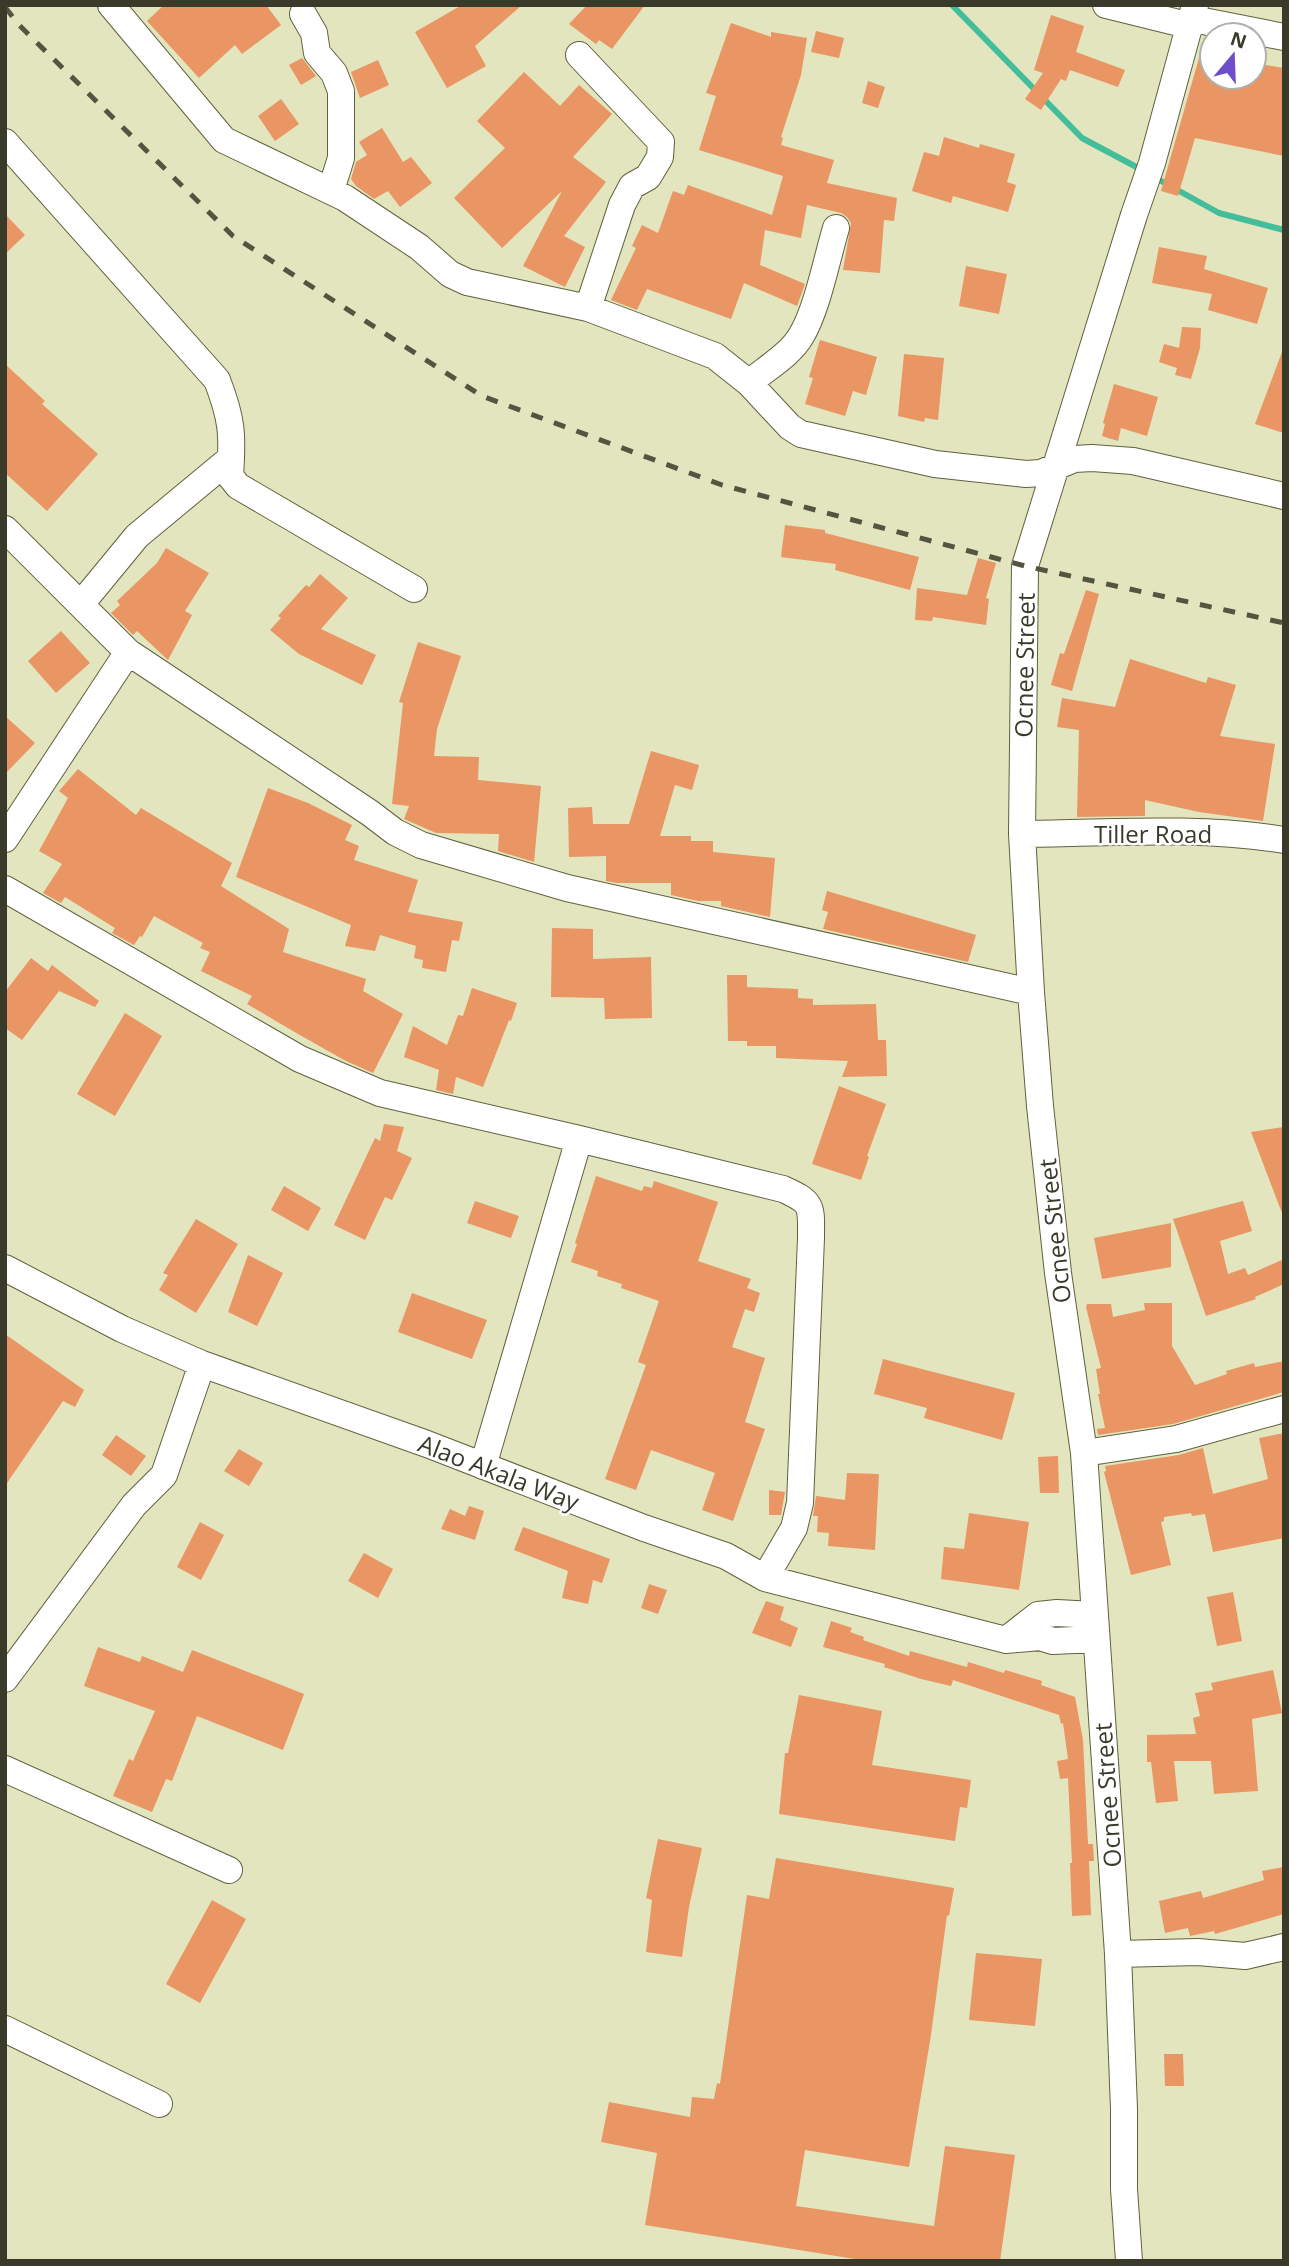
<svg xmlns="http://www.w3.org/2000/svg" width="1289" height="2266" font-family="'Open Sans',sans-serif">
<rect width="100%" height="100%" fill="#e2e5bd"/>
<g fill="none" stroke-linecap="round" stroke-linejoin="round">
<path stroke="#43bd9a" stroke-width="6" d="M952,5l130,133 60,32
M1154,177l65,36 65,17"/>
</g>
<path fill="#e99564" d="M164,5h102l15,20 -39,29 -7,-9 -36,33 -52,-57z
M462,5h60l-47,41 11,20 -39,22 -32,-56z
M587,5h58l-33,44 -13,-9 -3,4 -27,-20z
M1051,15l33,11 -8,26 49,18 -7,17 -48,-17 -4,11 -5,-2 -20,31 -16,-11 18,-26 -9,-3z
M731,23l40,14v-5l36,6 -6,37 -20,62 2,1 -2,7 53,15 -7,23 70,15 -3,23 -10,-1 -4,53 -37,-3 8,-47 -4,-6 -6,-4 -34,-8 -6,33 -36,-8 -5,35 45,19 -8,22 -53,-23 -13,36 -84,-30 -10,21 -26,-10 25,-52 -4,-2 10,-21 16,8 15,-42 11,4 4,-10 84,30 11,-39 -84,-26 17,-54 -10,-3z
M816,31l28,7 -5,20 -28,-6z
M1205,37l7,2v38h42v-14l30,5v88l-89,-18 -17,58 -17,-5z
M302,58l14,18 -15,9 -12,-20z
M378,60l11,25 -29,13 -9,-26z
M524,72l36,34 19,-21 33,29 -39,43 33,25 -42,54 21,11 -20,40 -42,-21 39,-75 -60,57 -48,-50 51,-50 -28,-27z
M868,81l17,6 -7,21 -16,-5z
M281,99l18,25 -24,17 -17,-25z
M382,128l21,34 8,-5 21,26 -32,24 -12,-16 -14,8 -18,-13 -5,-7 5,-17 11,-7 -8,-13z
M944,137l35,11 1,-4 35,10 -8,28 9,3 -8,27 -55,-16 -2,7 -39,-12 12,-39 15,4z
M5,214l20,21 -20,19z
M1159,247l48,9 -3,13 64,19 -11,36 -49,-14 4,-16 -60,-11z
M966,266l41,8 -8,40 -40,-8z
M1182,327l19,1 -1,20 -9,31 -16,-4 2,-7 -18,-6 5,-18 15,4z
M820,340l57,17 -11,38 -13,-4 -8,25 -40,-12 8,-26 -4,-1z
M1282,352l2,1v80l-29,-9z
M904,354l40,4 -6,62 -13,-2 -1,4 -26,-6z
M5,364l40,37 -3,3 56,50 -51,57 -42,-38z
M1114,384l44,13 -11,39 -26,-8 -3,13 -16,-5 3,-12 -2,-1z
M785,525l40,5v3l94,24 -9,33 -75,-20 1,-6 -55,-7z
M166,548l43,25 -24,38 7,4 -24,45 -31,-29 -4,4 -22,-22 9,-8 -3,-4 40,-38z
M978,558l18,5 -10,35 3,1 -3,26 -53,-8 -1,4 -17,-1 2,-32 50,7z
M320,574l28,24 -27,31 55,26 -14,30 -63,-31 -29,-24 11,-12 -3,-2 28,-31 3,2z
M1086,590l13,4 -27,97 -21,-6 9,-32 4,1z
M61,631l29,32 -34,30 -28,-32z
M418,642l43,14 -24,73 -3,27 45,1 -1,23 63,6 -7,76 -36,-11 1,-17 -63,-1 -32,-14 5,-13 -17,-2 11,-101 -4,-1z
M1130,659l76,24 2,-6 28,8 -16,51 55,8 -12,77 -64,-9 -54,-12v16l-68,1 2,-87 -22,-3 5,-29 53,9z
M5,716l30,27 -30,31z
M651,751l48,14 -7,25 -17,-5 -15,51h31v5h22v11l62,6 -5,59 -49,-11v-5h-23l-27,-6v-12h-54l-11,-2v-25l-37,1 -1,-49 24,-1 1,17h36z
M78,769l58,46 5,-7 91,55 -11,23 68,43 -6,23 83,27 -3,12 40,23 -30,59 -27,-12 -48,-27 -51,-30 5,-8 -51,-25 9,-19 -10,-4 3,-5 -49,-27 -12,21 -2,-1 -6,9 -22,-12 3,-5 -50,-31 -4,6 -18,-10 19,-29 -23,-13 29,-53 -9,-7z
M268,788l40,15 44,22 -7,15 14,6 -5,14 64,20 -10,32 55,10 -4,19 -7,-1 -6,32 -24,-4 1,-8 -9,-2 2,-12 -36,-11 -5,16 -30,-5 6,-21 -115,-48z
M827,891l149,44 -8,27 -145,-33 5,-17 -6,-2z
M552,928l41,1v30l58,-2 1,61 -47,1 -1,-21 -53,-1z
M31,958l17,13 4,-6 47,36 -4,6 -36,-16 -37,49 -17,-12v-36z
M727,975h20v12l51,2v9l15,1v6l63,-1 2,36h8l1,36 -45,1 6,-16 -72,-3v-12h-29v-5h-19z
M472,988l45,15 -6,18 -2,-1 -26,67 -27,-10 -3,17 -17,-4 3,-20 -35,-13 9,-31 34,19 11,-30 5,1z
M125,1013l37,23 -47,80 -38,-22z
M839,1086l47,18 -19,52 2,1 -8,23 -49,-16z
M384,1124l20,3 -7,24 15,7 -20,42 -7,-3 -20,43 -31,-15 41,-87 5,3z
M1284,1127v85l-2,1 -31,-81z
M596,1176l46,15 2,-5 8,2 2,-7 64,21 -20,59 53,18 -4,9 13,5 -6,19 -9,-3 -13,38 33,11 -20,64 20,7 -32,92 -31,-11 13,-37 -64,-23 -15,40 -31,-11 41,-114 -8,-3 21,-61 -38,-13 1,-4 -25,-8 1,-5 -27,-9 6,-18 -2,-1z
M284,1186l37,22 -13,23 -37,-21z
M475,1201l44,15 -8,22 -44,-15z
M1243,1201l9,30 -32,10 8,33 17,-6 3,7 36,-16v25l-29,13 1,2 -50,17 -33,-97z
M196,1219l42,25 -42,69 -37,-23 9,-15 -5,-2z
M1171,1223v44l-69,12 -8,-41z
M248,1255l35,18 -26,53 -29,-14z
M412,1293l75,27 -15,39 -74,-27z
M1144,1303h28v43l23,39 32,-11 -1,-3 28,-8 1,4 29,-6v31l-111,32 -75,11 -1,-6 8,-1 -7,-34h2l-4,-25 5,-1 -15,-61 1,-3h24l2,13 32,-7z
M5,1334l79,56 -9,17 -12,-6 -58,85z
M883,1359l132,34 -13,47 -78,-22 3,-10 -53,-14z
M1284,1433v105l-71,14 -8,-38 -13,2 -1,-3 -27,4v4l-3,1 10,43 -40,10 -27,-103 2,-1 -1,-5 74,-11 24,-7 10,46 55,-15 -9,-41z
M116,1435l30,21 -15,20 -29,-21z
M239,1449l24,14 -14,23 -25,-15z
M1058,1456l1,37h-19l-2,-36z
M847,1473l32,1 -4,76 -47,-4 1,-13 -12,-1 1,-16h-5l3,-20 29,4z
M769,1490l16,2 -4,23h-12z
M469,1506l15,5 -9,29 -34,-11 9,-20 15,7z
M969,1513l60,9 -10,68 -78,-11 3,-32 20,2z
M200,1522l24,13 -23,45 -24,-13z
M523,1527l87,32 -8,24 -9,-3 -5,24 -26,-6 6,-27 -54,-21z
M364,1553l29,16 -15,29 -30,-17z
M649,1584l18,6 -9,24 -17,-6z
M1233,1592l9,49 -25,5 -10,-49z
M766,1601l18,6 -4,13 18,8 -7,19 -39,-14z
M831,1621l21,7 -2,4 14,5 -1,3 46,16 1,-5 57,16 1,-5 36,11 1,-3 37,11 -1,4 34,12 8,43 5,104h5l1,17h-5l2,54 -19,1 -2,-53h2l-4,-85 -8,1 -3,-18 11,-2 -5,-36 -2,1 -2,-9 -106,-35 -2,6 -30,-7 -37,-12 1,-3 -62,-17z
M98,1647l42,15 2,-6 41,16 9,-22 112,44 -21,56 -86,-34 -25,65 -6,-2 -14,33 -39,-16 16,-37 4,2 22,-50 -71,-25z
M1273,1670l9,43 -30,6 6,72 -44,3 -3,-33h-37l4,40 -22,2 -5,-41h-4v-27l49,-1 -3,-16 7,-2 -5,-23 18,-3 -2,-7z
M799,1695l83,16 -10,54 99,15 -4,28 -7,-1 -5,34 -176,-27 6,-61h3z
M658,1839l44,9 -13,59 -7,50 -36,-5 6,-52 -6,-2z
M776,1858l178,30 -5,28 -2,-1 -16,120 -22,132 -104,-17 -9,56 138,20 11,-80 70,9 -15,106h-133l-222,-36 12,-72 -56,-11 8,-40 81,15 2,-20 22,2 3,-16 3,1 27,-189 22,4z
M1284,1867v47l-69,20 -1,-3 -24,5 -2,-8 -23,5 -6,-32 42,-10 2,7 61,-18 -2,-9z
M212,1900l34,19 -46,84 -34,-19z
M976,1953l66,6 -7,67 -66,-6z
M1164,2054h19l1,32h-19z"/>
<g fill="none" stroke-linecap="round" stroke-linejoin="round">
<defs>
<path id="minor" d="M111,5l113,135 121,58 74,49 31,27 17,8 121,26 127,48 34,27 41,44 11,7 134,30 91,10 15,-1 33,-14 18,-1 41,3 151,35
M1106,5l85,21
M303,14l11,19 3,20 17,20 7,18v67l-10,32
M1193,19l91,18
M579,55l82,87 -1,15 -12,20 -16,9 -10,19 -34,103
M5,142l212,238c15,39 16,54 13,96l8,10 176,103
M749,383c16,-14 41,-28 52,-47 16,-26 26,-78 35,-108
M5,529l123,123 242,161 25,19 26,13 146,43 464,104
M81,604l56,-68 94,-78
M1022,834c87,-1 176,-8 262,6
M5,839l123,-187
M5,889l295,170 80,34 199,46 204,50c31,14 28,17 28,49l-11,265 -6,25 -29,50
M5,1268l117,61 80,35 225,80 217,84 82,28 39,22 241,62 34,-3 13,4 43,-2
M1084,1453l92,-14 108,-30
M483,1466l96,-327
M1006,1640l32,-25 19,-2 37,2
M5,1679l129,-174 30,-30 38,-111
M5,1769l224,101
M1118,1954l80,-2 47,4 39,-9
M5,2029l154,75
M1129,2261l-5,-72v-80l-6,-155 -34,-501 -26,-180 -18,-167 -9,-114 -9,-158 3,-268 109,-351 18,-52 43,-158"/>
</defs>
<use href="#minor" stroke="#60613e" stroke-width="28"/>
<use href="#minor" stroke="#fff" stroke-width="26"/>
<path stroke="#535541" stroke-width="5" stroke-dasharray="12 12" stroke-linecap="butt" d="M5,7l14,18 214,211 249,160 240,89 303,81 259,57"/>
</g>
<g text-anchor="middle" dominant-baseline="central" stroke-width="5" stroke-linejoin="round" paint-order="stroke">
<g font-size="24" fill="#393a2a" stroke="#fff">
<text transform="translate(1024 665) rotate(-89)">Ocnee Street</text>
<text x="1153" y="833">Tiller Road</text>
<text transform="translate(1054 1231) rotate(-96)">Ocnee Street</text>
<text transform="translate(499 1472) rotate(21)">Alao Akala Way</text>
<text transform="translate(1107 1795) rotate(-94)">Ocnee Street</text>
</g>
</g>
<rect width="1289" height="2266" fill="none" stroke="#393a2a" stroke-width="14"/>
<g transform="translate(1233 56) rotate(19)"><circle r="33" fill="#ffffff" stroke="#b0b0aa" stroke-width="2"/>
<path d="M0-5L12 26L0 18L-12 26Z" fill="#6e4fc9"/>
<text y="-10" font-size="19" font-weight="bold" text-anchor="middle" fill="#393a2a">N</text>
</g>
</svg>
